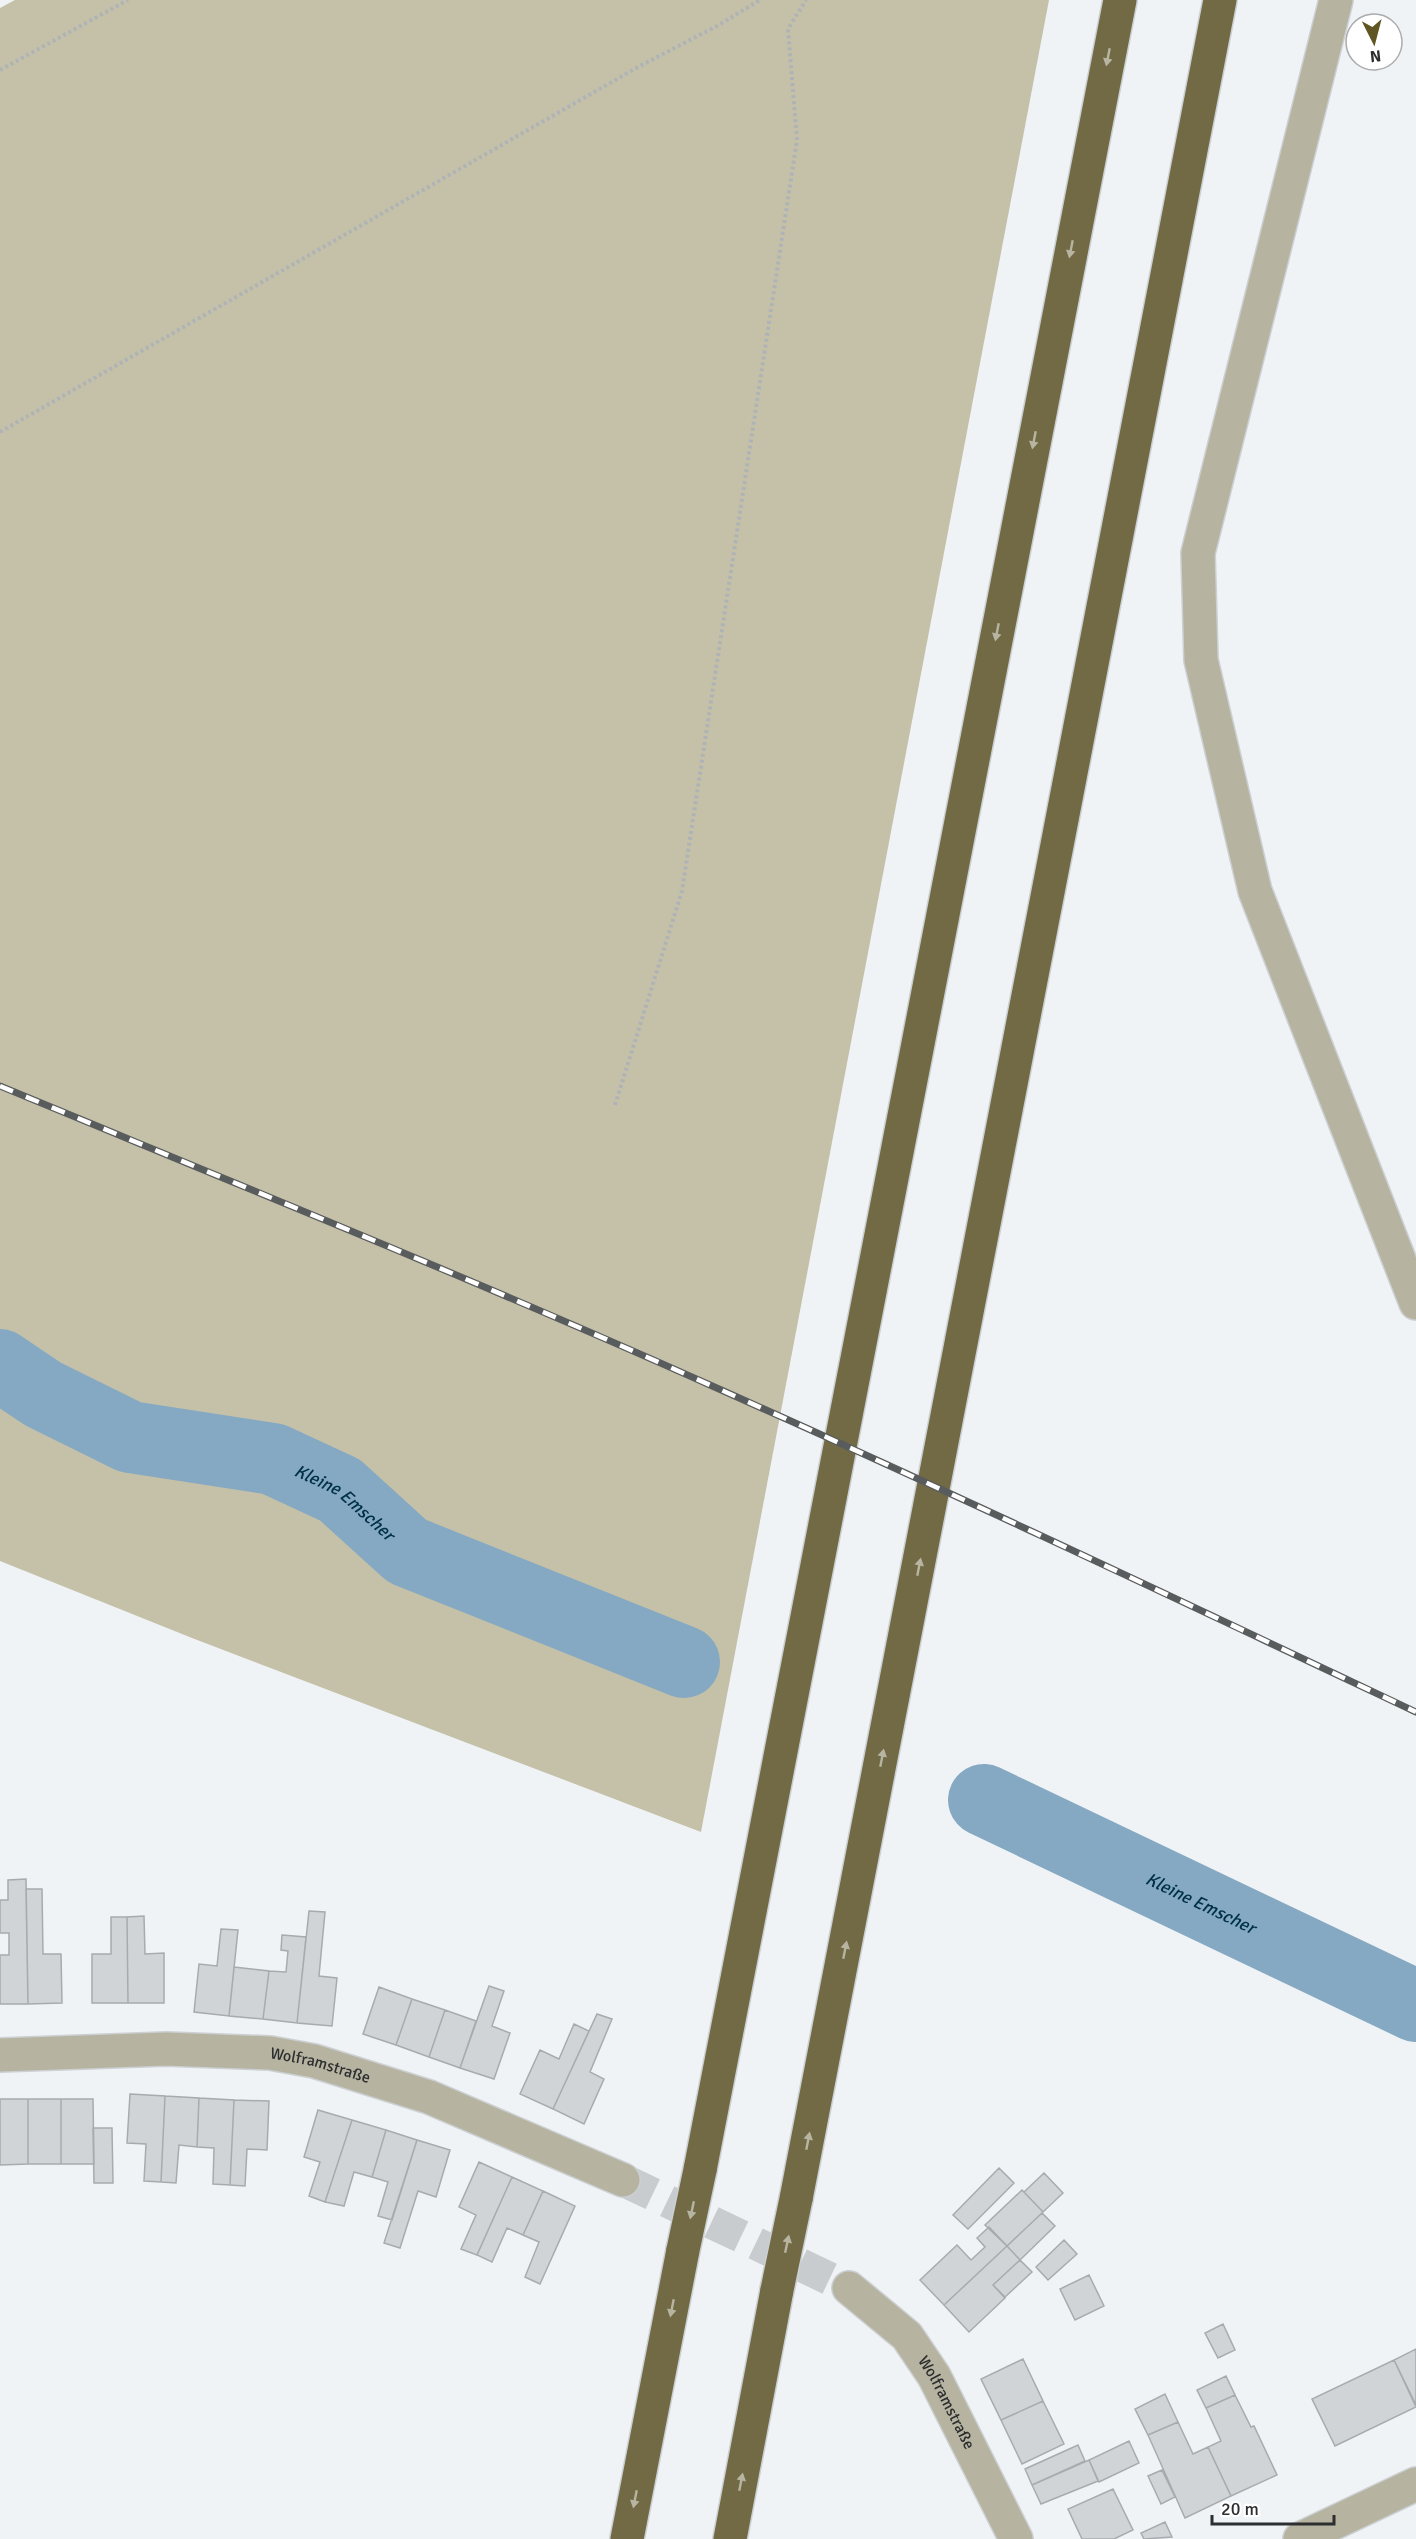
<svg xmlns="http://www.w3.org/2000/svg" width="1416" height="2539" font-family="Signika,sans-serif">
<rect width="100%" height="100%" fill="#eff3f6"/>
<path fill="#c5c1a9" d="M15,0h1034l-348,1832 -509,-194 -192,-77v-1553z"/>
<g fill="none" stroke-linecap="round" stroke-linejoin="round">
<g stroke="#85a9c2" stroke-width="72">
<path id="s1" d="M0,1365l43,29 87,43 143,22 67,31 67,61 277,111"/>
<path id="s2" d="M984,1800l432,206"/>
</g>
</g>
<path fill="#d0d4d7" stroke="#a7abae" stroke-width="1.5" d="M26,1879l2,125h-28v-49h9v-22h-9v-33h8v-20z
M26,1889h16l1,65h18l1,49 -34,1z
M309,1911l16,1 -6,64 18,2 -5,48 -35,-3z
M144,1916l1,38 19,-1v50h-36l-1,-86z
M111,1917h16l1,86h-36v-49h19z
M221,1929l17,1 -9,86 -35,-4 5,-48 18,2z
M282,1935l24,2 -9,86 -34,-4 6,-48 17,1 2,-21 -7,-1z
M234,1967l35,4 -6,48 -34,-3z
M489,1986l15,5 -12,35 18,7 -16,46 -34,-11z
M379,1987l33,12 -16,46 -33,-11z
M412,1999l33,11 -16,47 -33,-12z
M445,2010l31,11 -16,47 -31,-11z
M597,2014l15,5 -22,53 14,7 -20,45 -31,-15z
M574,2024l15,7 -36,78 -33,-15 20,-44 19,9z
M130,2094l35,2 -4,86 -17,-1 2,-37 -19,-1z
M165,2096l34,2 -2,49 -18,-2 -3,38 -15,-1z
M199,2098l35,2 -4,85 -17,-1 1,-36 -17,-1z
M0,2099h28v65l-28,1z
M28,2099h33v65h-33z
M61,2099h32l1,65h-33z
M234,2100l35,1 -2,49 -20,-1 -2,37 -15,-1z
M318,2110l34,10 -27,82 -16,-6 11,-34 -16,-5z
M352,2120l34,10 -14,47 -18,-5 -10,34 -19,-4z
M93,2128h19l1,55h-19z
M386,2130l31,10 -25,80 -14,-4 10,-34 -16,-5z
M417,2140l33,10 -14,47 -18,-6 -18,57 -16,-5z
M479,2162l33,15 -35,78 -16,-6 15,-34 -17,-8z
M999,2168l15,15 -46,46 -15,-14z
M1044,2173l19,20 -20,19 -19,-20z
M512,2177l31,14 -20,44 -16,-7 -15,34 -15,-7z
M1022,2190l21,22 -36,34 -22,-21z
M543,2191l32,15 -35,78 -15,-7 14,-35 -16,-7z
M1042,2213l13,13 -35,34 -13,-14z
M989,2227l18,19 -63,59 -24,-25 37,-35 14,15 14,-13 -8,-9z
M1064,2240l13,14 -29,26 -12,-13z
M1007,2246l13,14 -27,25 12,13 -36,34 -25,-27z
M1020,2260l12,12 -27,25 -12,-12z
M1089,2275l15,31 -29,14 -15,-31z
M1223,2324l12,26 -17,8 -13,-25z
M1416,2349v56l-22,-45z
M1023,2359l20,42 -42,19 -20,-41z
M1394,2360l22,47 -81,39 -23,-47z
M1226,2376l9,19 -29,13 -9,-18z
M1165,2394l13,28 -30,13 -13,-26z
M1235,2395l16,32 3,-1 23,49 -46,21 -23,-49 13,-6 -15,-33z
M1043,2401l21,43 -42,20 -21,-44z
M1178,2422l15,32 15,-7 23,49 -46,22 -37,-83z
M1129,2441l10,22 -40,19 -10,-22z
M1078,2445l7,16 -53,24 -7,-16z
M1089,2460l9,21 -57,23 -9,-19z
M1162,2470l13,27 -14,7 -13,-28z
M1113,2489l20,41 -19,9h-32l-14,-30z
M1165,2522l7,15 -28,2 -3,-6z"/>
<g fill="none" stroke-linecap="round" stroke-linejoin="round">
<path stroke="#c8ccce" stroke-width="33" stroke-dasharray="33 16" stroke-linecap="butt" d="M623,2180l226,108"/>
<defs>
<g id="minor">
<path d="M1336,0l-138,553 3,107 54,231 161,412"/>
<path id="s3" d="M0,2055l166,-6 104,4 44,8 115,36 194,83"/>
<path id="s4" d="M849,2288l58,48 27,40 82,163"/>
<path d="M1300,2539l116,-55"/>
</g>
<path id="highway" d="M700,2170l420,-2170
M796,2199l424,-2199
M627,2539l56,-289
M730,2539l47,-249"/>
</defs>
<use href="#minor" stroke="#ccd0d2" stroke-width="36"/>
<use href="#highway" stroke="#ccd0d2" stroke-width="36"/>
<path stroke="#afb3b5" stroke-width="4" stroke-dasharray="3 3" stroke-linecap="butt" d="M0,70l128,-70
M0,432l638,-365 79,-41 43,-26
M615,1105l67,-214 115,-751 -9,-111 18,-29"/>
<use href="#minor" stroke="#b6b3a1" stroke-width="33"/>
<use href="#highway" stroke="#716a45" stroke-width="33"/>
<defs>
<path id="rail" d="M0,1086c237,98 475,194 710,299 237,105 471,216 706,327"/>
</defs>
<use href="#rail" stroke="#595c5d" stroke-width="7"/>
<use href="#rail" stroke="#fff" stroke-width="4.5" stroke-dasharray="14" stroke-linecap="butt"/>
<defs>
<path id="highway-bridge" d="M683,2250l17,-80
M777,2290l19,-91"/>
</defs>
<use href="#highway-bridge" stroke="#ccd0d2" stroke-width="36" stroke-linecap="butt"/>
<use href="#highway-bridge" stroke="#716a45" stroke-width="33"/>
</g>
<defs><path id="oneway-solid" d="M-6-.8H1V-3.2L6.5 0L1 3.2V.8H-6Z" transform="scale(1.5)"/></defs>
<g fill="#b8b4a2">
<use href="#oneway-solid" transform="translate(1108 57) rotate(101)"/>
<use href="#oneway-solid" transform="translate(1071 249) rotate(101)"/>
<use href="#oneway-solid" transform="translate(1034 440) rotate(101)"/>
<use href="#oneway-solid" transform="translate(997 632) rotate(101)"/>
<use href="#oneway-solid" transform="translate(919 1567) rotate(-79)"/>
<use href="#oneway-solid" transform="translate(882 1758) rotate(-79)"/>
<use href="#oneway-solid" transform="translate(845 1950) rotate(-79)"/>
<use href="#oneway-solid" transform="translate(808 2141) rotate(-79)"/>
<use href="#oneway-solid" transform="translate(692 2210) rotate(102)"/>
<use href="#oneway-solid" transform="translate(787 2244) rotate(-78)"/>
<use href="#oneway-solid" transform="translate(672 2308) rotate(101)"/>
<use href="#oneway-solid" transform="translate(741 2482) rotate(-79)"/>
<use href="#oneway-solid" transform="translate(635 2499) rotate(101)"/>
</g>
<g text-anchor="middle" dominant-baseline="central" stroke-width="5" stroke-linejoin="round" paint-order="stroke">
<g font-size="16" fill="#2c2e2f" stroke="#fff">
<text stroke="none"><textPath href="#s3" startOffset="322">Wolframstraße</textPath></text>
<text stroke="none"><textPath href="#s4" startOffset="153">Wolframstraße</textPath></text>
</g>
<g font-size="18" font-style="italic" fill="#003049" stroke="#fff">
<text stroke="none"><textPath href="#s1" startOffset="378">Kleine Emscher</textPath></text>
<text stroke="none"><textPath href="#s2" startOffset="240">Kleine Emscher</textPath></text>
</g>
</g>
<g transform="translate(1374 42) rotate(174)"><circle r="28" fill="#ffffff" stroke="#ababac" stroke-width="1.5"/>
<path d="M0-4.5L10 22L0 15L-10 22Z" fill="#605623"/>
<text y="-9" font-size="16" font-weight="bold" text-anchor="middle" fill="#2c2e2f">N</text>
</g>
<path d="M1212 2515v9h122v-9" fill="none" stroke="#2c2e2f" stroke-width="3"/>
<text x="1221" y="2515" font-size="18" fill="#2c2e2f" stroke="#ffffff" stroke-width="4.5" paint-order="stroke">20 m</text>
</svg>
